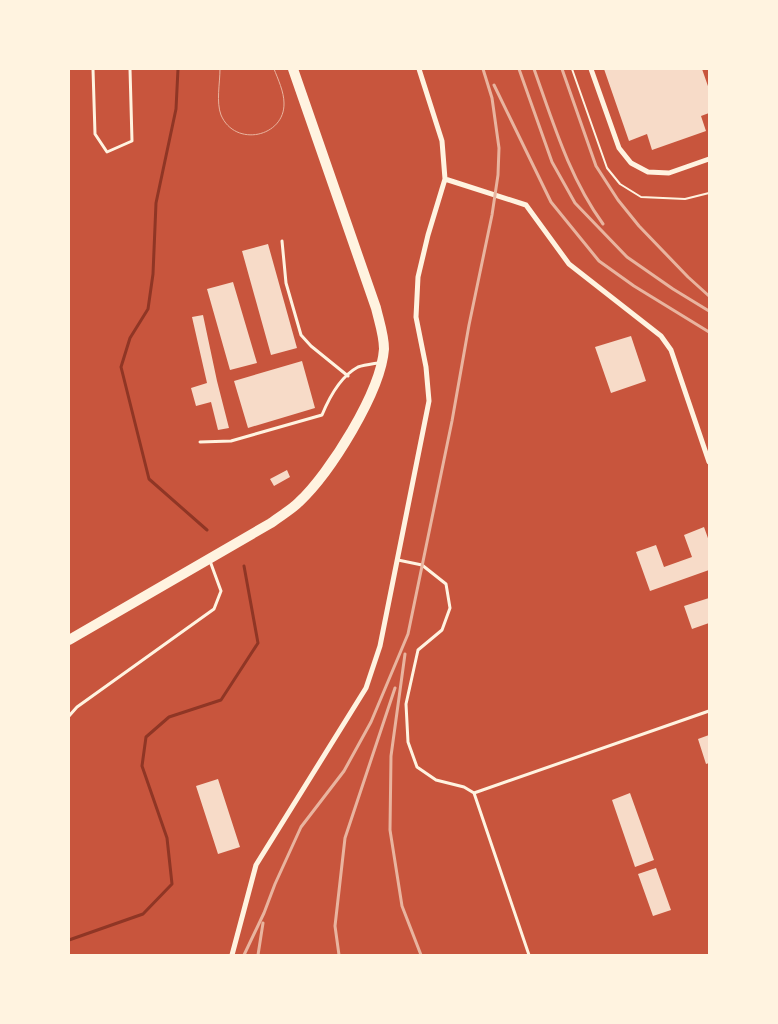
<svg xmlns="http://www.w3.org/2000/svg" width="778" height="1024" font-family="'PT Sans',sans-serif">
<rect width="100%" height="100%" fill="#c8553d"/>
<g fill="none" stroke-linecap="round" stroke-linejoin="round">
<path stroke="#8f3625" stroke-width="3" d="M178,69l-2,40 -20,94 -3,71 -5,35 -18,29 -9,29 28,112 58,51
M69,940l74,-26 29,-30 -5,-46 -25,-72 4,-29 23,-20 52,-17 37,-57 -14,-77"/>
</g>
<path fill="#f7dbc8" d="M604,69h98l7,20v24l-8,3 5,15 -54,19 -5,-16 -18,7z
M268,244l29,104 -26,7 -29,-104z
M233,282l24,81 -27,7 -23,-81z
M203,315l14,66 12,47 -11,2 -7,-28 -15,4 -5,-18 16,-5 -15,-66z
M631,336l15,45 -35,12 -16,-46z
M302,361l13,47 -67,20 -14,-47z
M287,470l3,7 -16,9 -4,-7z
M704,527l5,14v29l-59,21 -14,-39 20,-7 8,22 28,-10 -8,-22z
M709,598v25l-17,6 -8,-23z
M709,735v28l-3,1 -8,-25z
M218,779l22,68 -22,7 -22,-68z
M630,793l24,67 -19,7 -23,-67z
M656,868l15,42 -18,6 -15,-42z"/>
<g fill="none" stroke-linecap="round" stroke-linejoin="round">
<path stroke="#fff3e0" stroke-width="2" d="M572,69l35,99 13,16 21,13 44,2 24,-6"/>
<path stroke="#fff3e0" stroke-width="3" d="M93,69l2,65 12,18 25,-11 -2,-72
M282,241l4,42 15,52 10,11 37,30
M200,442l31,-1 91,-26c7,-17 19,-39 36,-48 6,-2 14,-3 20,-4
M398,560l24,5 24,19 4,24 -8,22 -24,20 -12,54 2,38 9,25 19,13 28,7 10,6 55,162
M69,716l8,-9 137,-98 7,-18 -11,-30
M474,793l235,-82"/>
<path stroke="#fff3e0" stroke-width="5" d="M591,69l28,79 12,15 17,9 21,1 40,-14
M445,179l81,26 43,59 92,72 10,14 38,112
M232,955l24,-90 110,-177 14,-42 49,-245 -3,-34 -10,-50 2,-40 10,-42 17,-56 -3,-38 -23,-72"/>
<path stroke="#fff3e0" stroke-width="10" d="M69,640l202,-117c9,-7 20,-13 28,-21 31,-29 82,-110 85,-153 0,-14 -5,-28 -8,-41l-83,-239"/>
<path stroke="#e9b49f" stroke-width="1" d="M220,69c0,14 -4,33 1,46 14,33 64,22 63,-12 0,-11 -6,-24 -10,-34"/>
<path stroke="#e9b49f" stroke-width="3" d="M519,69l33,93 23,41 52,54 46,32 36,22
M534,69c19,53 35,108 69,155
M562,69l34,97 22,34 21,26 49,51 21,19
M494,85l57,117 48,59 35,25 75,46
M405,654l-14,102 -1,74 12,76 19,49
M244,955l20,-42 11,-29 26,-57 43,-56 27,-49 37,-88 44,-213 17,-96 23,-110 6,-40 1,-27 -7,-50 -9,-29
M258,955l5,-32
M339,955l-4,-29 10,-88 50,-150"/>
</g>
<rect width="778" height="1024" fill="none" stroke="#fff3e0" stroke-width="140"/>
</svg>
